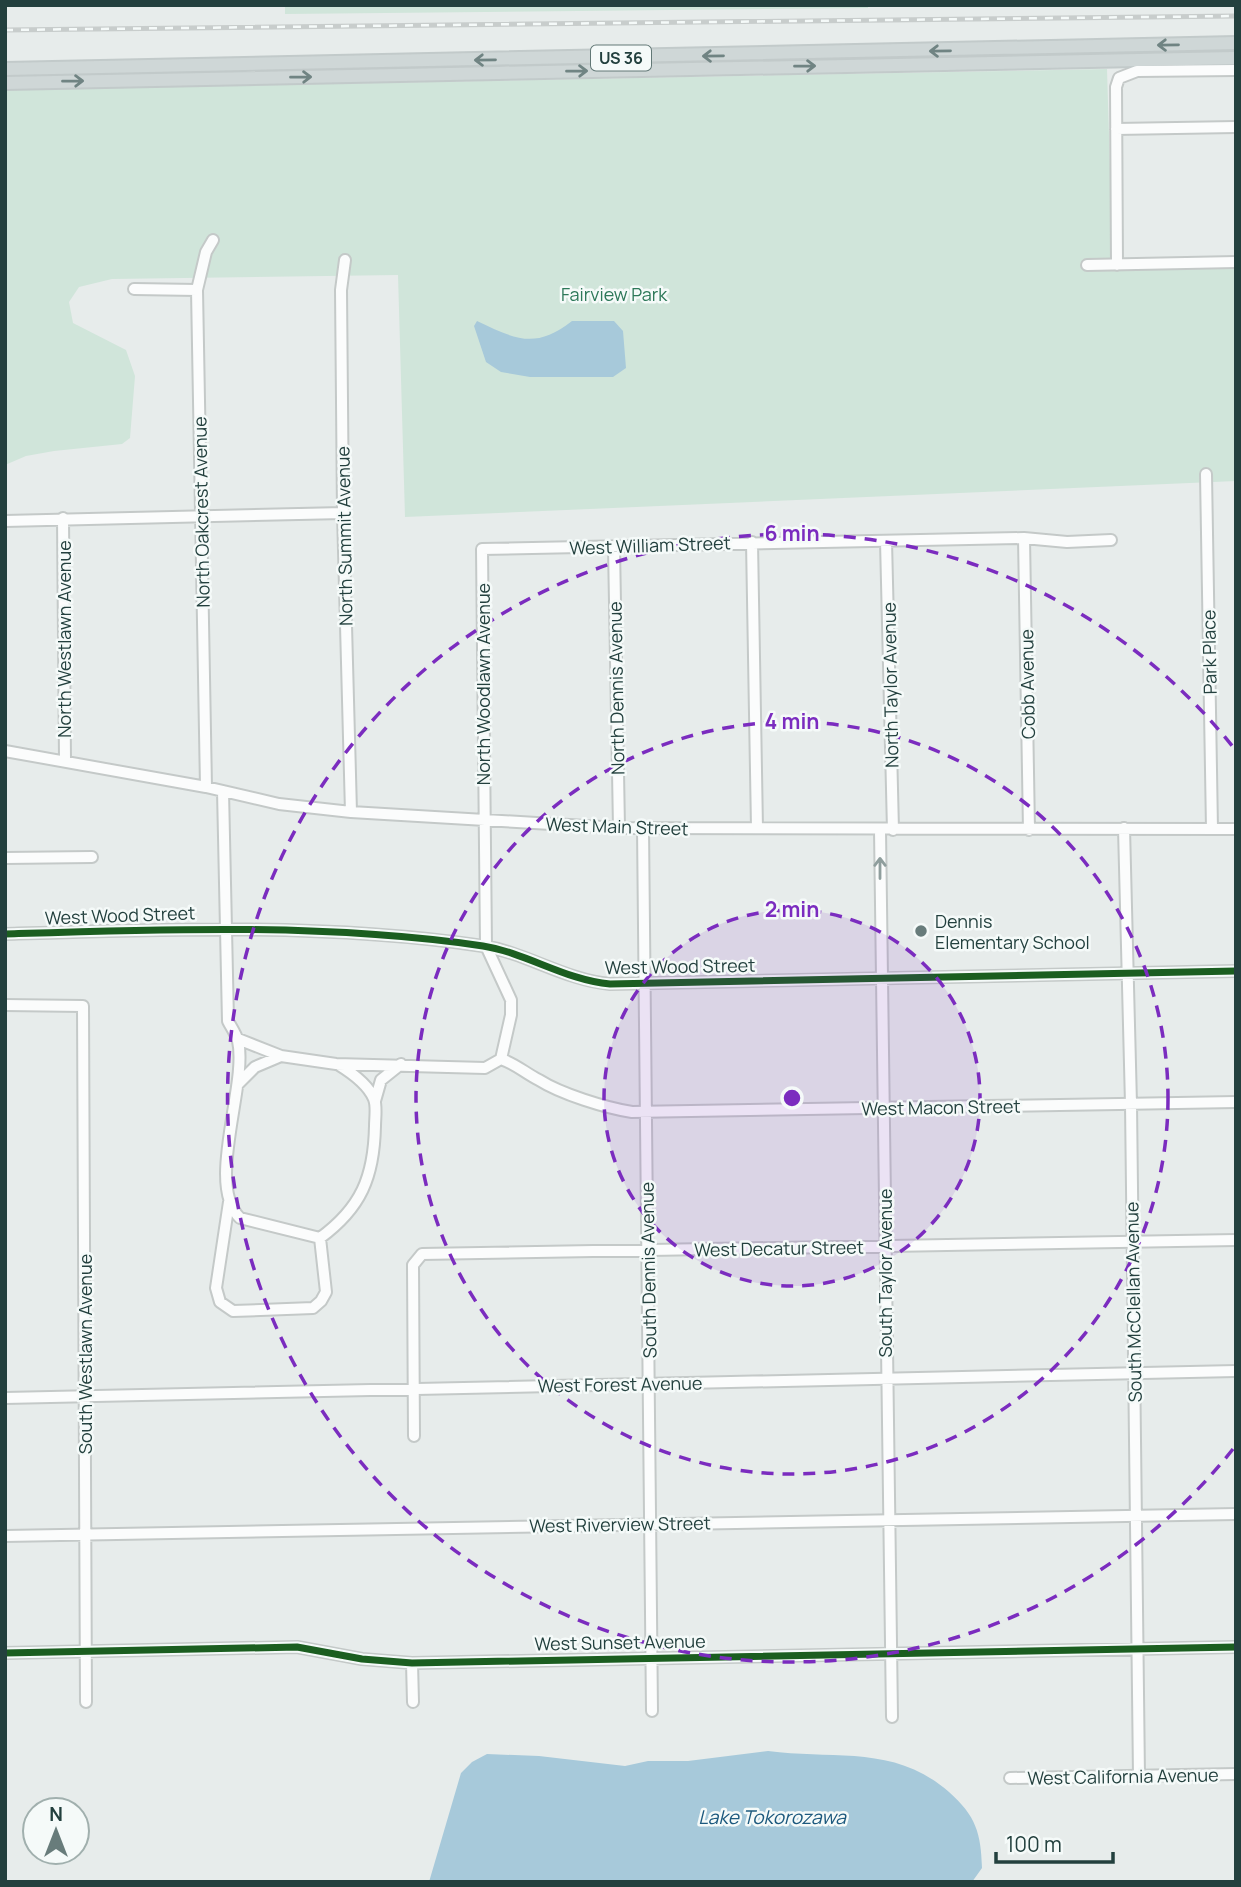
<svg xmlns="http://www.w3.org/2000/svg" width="1241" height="1887" font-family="Manrope,sans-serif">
<rect width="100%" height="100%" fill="#e7eceb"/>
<path fill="#d0e5da" d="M285,5h583v3l-583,6z
M1107,69l6,200h123v212l-831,36 -7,-242 -286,4 -33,8 -10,15 4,21 53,27 9,26 -5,62 -8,6 -68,7 -28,5 -21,9v-375z"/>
<path fill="#a7c9da" d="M477,321c38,18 58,29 95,0h42l9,10 3,37 -13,9h-83l-29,-5 -15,-10 -12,-36z
M768,1751c67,9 126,-7 181,41 27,24 32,41 33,76l-10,14h-543l32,-109 11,-11 15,-8 52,2 86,10 23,-5h40z"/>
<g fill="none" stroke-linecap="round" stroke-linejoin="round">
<defs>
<path id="minor" d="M1116,129l120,-2
M345,260l-4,30 2,223 8,299
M1087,265l149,-3
M1117,265l-1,-178 3,-9 18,-7 99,-1
M134,289l63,1
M1206,474l6,355
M63,518l2,242
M5,521l338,-8
M1024,538l5,292
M886,541l7,289
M752,542l5,286
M614,547l5,281
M5,751l201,36 73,17 72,8 268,16 617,1
M206,787l-9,-497 9,-38 7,-12
M223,791l5,230c3,6 8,13 10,20 10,44 -33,144 2,177l80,20c41,-30 54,-61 55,-112 0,-8 2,-20 -1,-27 -6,-15 -22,-26 -35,-34
M643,828l9,883
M1124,828l7,276 8,672
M880,830l12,887
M5,858l87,-1
M5,934c158,-5 321,-11 478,12 44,7 82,34 127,38l626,-13
M5,1005l78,1 3,696
M238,1039l43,17
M501,1059l10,-44v-15l-25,-54 -4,-397 542,-11 43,4 44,-2
M238,1084l17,-17 26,-11 55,8 149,4 16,-9c15,5 24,14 38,21 22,14 67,28 93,32l604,-10
M375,1101l6,-21 20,-16
M229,1202l-13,86 4,14 13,9 80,-3 8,-7 5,-9 -6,-54
M5,1398l1231,-27
M414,1436l-1,-171 9,-11 814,-14
M5,1536l1231,-22
M5,1653l292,-6 65,12 50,4 824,-16
M412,1663l1,39
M1010,1778l226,-4"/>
<path id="major" d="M5,69l1231,-26
M5,83l1231,-25"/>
</defs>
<use href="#minor" stroke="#c4c9c8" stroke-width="14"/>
<use href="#major" stroke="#c2caca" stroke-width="16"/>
<use href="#minor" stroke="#fbfcfc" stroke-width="10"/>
<use href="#major" stroke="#cfd7d7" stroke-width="12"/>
<defs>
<path id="rail" d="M5,30l1231,-14"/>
</defs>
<use href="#rail" stroke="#c8cdcc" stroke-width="5"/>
<use href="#rail" stroke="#f5faf9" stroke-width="2.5" stroke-dasharray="8" stroke-linecap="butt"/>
<defs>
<path id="cycleway" d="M5,934c158,-5 321,-11 478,12 44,7 82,34 127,38l626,-13
M5,1653l292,-6 65,12 50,4 824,-16"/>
</defs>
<use href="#cycleway" stroke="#f5faf9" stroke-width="11"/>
<use href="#cycleway" stroke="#1b5e20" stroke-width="7"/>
</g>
<defs><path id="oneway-shaft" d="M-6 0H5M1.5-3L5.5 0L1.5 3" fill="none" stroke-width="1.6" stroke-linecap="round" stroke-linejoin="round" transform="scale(1.75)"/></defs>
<g stroke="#708483">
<use href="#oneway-shaft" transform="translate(1168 45) rotate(179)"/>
<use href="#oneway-shaft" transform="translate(940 51) rotate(179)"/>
<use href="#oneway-shaft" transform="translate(713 56) rotate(179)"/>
<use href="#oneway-shaft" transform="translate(485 60) rotate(179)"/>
<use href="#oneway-shaft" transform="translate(805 66) rotate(-1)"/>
<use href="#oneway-shaft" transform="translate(577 71) rotate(-1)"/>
<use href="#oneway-shaft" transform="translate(301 77) rotate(-1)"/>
<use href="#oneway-shaft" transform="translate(73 81) rotate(-1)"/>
</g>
<use stroke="#8f9e9d" href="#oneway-shaft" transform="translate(880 868) rotate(-90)"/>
<circle cx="792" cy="1098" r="188" fill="#7b2cbf" fill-opacity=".12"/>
<g fill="none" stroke="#7b2cbf" stroke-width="3.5" stroke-dasharray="12 9">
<circle cx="792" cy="1098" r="188"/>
<circle cx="792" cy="1098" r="376"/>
<path d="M1233 1449A564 564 0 1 1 1233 747"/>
</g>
<circle fill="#687c7b" stroke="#f5faf9" stroke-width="2.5" cx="921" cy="931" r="7"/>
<g text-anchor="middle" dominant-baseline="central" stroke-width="5" stroke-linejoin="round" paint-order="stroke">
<rect fill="#f5faf9" stroke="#627876" stroke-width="2" x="591" y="45.5" width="60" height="25" rx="5"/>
<g font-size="16" font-weight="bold" fill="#23403e">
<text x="621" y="58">US 36</text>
</g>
<g font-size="18" fill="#2d7859" stroke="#f5faf9">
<text x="614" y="294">Fairview Park</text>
</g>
<g font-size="18" fill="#23403e" stroke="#f5faf9">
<text transform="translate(201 512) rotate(-91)">North Oakcrest Avenue</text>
<text transform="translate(344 536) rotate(-91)">North Summit Avenue</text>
<text transform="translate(650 545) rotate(-2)">West William Street</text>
<text transform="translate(64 639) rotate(-90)">North Westlawn Avenue</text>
<text transform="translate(1209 652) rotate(-91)">Park Place</text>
<text transform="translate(483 684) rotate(-90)">North Woodlawn Avenue</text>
<text transform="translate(1027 684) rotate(-91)">Cobb Avenue</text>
<text transform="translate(890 685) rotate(-91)">North Taylor Avenue</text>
<text transform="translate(616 688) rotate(-91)">North Dennis Avenue</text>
<text transform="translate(617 826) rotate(2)">West Main Street</text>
<text transform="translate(120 915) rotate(-2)">West Wood Street</text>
<text transform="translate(680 966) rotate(-1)">West Wood Street</text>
<text transform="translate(941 1107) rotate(-1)">West Macon Street</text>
<text transform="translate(779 1248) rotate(-1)">West Decatur Street</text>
<text transform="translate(648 1270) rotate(-91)">South Dennis Avenue</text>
<text transform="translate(885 1273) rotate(-90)">South Taylor Avenue</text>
<text transform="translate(1133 1302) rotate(-91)">South McClellan Avenue</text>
<text transform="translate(85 1354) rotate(-90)">South Westlawn Avenue</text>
<text transform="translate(620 1384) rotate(-1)">West Forest Avenue</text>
<text transform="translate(620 1524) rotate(-1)">West Riverview Street</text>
<text transform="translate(620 1642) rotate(-1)">West Sunset Avenue</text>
<text transform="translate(1123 1776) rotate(-1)">West California Avenue</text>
</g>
<g font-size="18" fill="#23403e" stroke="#f5faf9" text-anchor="start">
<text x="935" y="921">Dennis<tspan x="935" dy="21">Elementary School</tspan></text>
</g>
<g font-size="19" font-style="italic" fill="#1c597e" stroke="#f5faf9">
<text x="772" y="1817">Lake Tokorozawa</text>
</g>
</g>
<circle cx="792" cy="1098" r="10" fill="#7b2cbf" stroke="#f5faf9" stroke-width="3.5"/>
<g font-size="21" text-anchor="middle" font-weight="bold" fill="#7b2cbf" stroke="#f5faf9" stroke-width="5" stroke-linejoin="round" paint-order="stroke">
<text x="792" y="541">6 min</text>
<text x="792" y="729">4 min</text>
<text x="792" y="917">2 min</text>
</g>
<rect width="1241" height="1887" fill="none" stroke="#23403e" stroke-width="14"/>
<g transform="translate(56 1831)"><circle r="33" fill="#f5faf9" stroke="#a1b0ae" stroke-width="2"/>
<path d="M0-5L12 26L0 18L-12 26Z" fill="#687c7b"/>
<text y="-10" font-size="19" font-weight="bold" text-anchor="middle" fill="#23403e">N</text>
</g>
<path d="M996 1852v10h117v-10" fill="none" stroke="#23403e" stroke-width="3.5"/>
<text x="1006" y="1852" font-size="21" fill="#23403e" stroke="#f5faf9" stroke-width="5" paint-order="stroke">100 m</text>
</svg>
